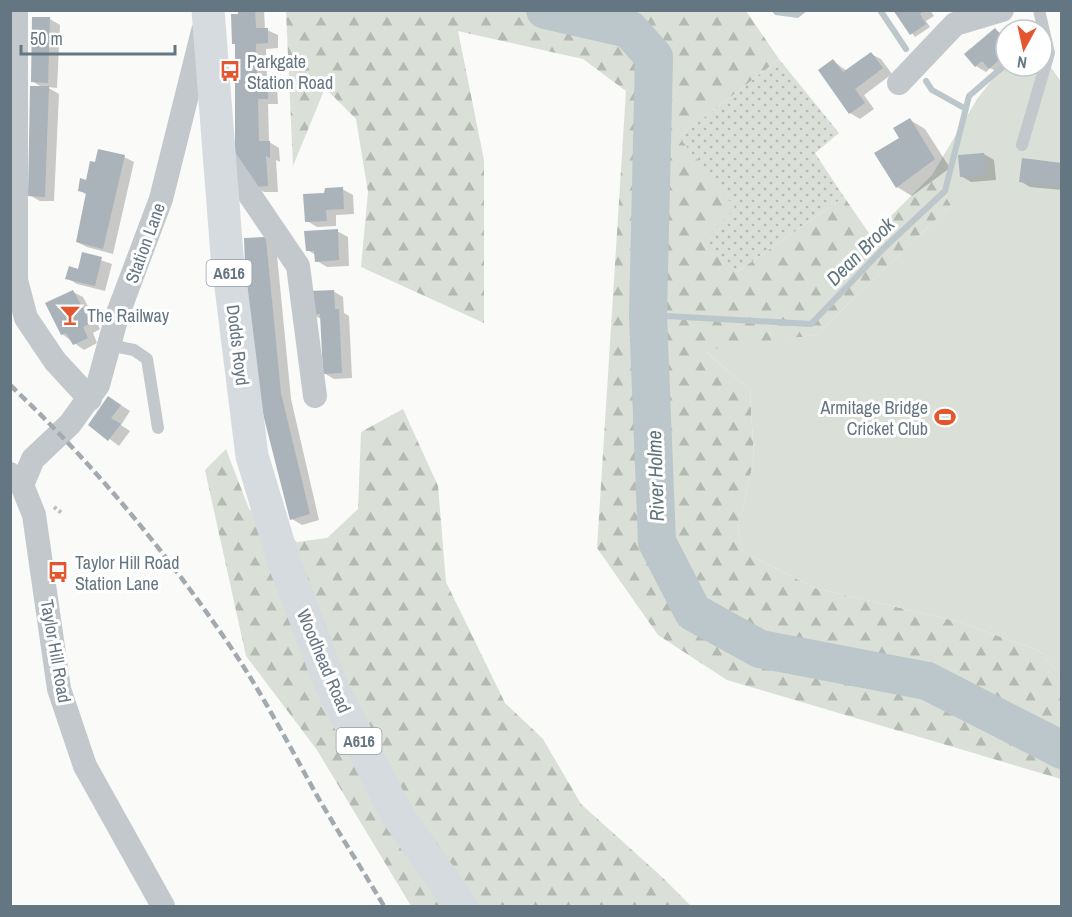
<svg xmlns="http://www.w3.org/2000/svg" width="1072" height="917" font-family="'Archivo Narrow',sans-serif">
<defs>
<pattern id="grass-dots" width="8" height="8" patternUnits="userSpaceOnUse" patternTransform="scale(1.5)"><rect width="8" height="8" fill="#dadfd7"/><path d="M2 2h.1M6 6h.1" fill="none" stroke="#b4b9b4" stroke-width="1.8" stroke-linecap="round"/></pattern>
<pattern id="forest-firs" width="22" height="20" patternUnits="userSpaceOnUse" patternTransform="scale(1.5)"><rect width="22" height="20" fill="#dadfd7"/><path d="M5 1l3.5 6h-7zM16 11l3.5 6h-7z" fill="#b4b9b4"/></pattern>
<pattern id="water-rules" width="6" height="5" patternUnits="userSpaceOnUse" patternTransform="scale(1.5)"><rect width="6" height="5" fill="#bbc7cb"/><path d="M0 2.5h6" fill="none" stroke="#9ca6aa"/></pattern>
</defs>
<rect width="100%" height="100%" fill="#fafaf8"/>
<path fill="url(#grass-dots)" d="M779,59l60,74 -24,20 29,44 -107,75 -35,-31 -23,-104z"/>
<path fill="url(#forest-firs)" d="M286,11h460l33,48 -100,78 56,71 -32,33 34,31 107,-75 27,39 61,-61 19,30 -135,130 -111,16 45,39 4,70 -16,67 5,25 72,36 141,33 82,29 23,26v103l-334,-99 -69,-45 -61,-87 29,-457 -43,-32 -125,-28 26,129v163l-123,-56 7,-75 -12,-73 -31,-31 -32,78z
M403,409l35,77 8,96 59,121 38,36 38,65 81,73 29,29h-280l-94,-156 -71,-94 -41,-186 21,-21 23,60 48,33 30,-4 31,-29 3,-77z"/>
<path fill="#dadfd7" d="M1042,55l20,28 -1,593 -23,-26 -82,-29 -141,-33 -72,-36 -5,-25 16,-67 -4,-70 -46,-40 112,-15 135,-130 -19,-30 45,-76 29,-37v4h36z"/>
<path fill="url(#water-rules)" d="M772,11h35l-9,7 -23,-3z"/>
<path fill="#0003" d="M240,10h24l1,19 13,6v13l-12,1 1,32 10,6 1,17h-10l1,38 10,6 1,14 -4,-2 2,32h-14l-11,-6 -17,-141 -2,-1z
M895,10h35l4,6 -8,5 4,6 -15,10z
M50,19l10,6 -3,63 -10,-1 12,7 -5,107h-14l-11,-6 14,-107 -11,-7z
M995,30l11,6v19l-2,2 2,9h3l-9,7 -10,-5 -4,4 -10,-6z
M871,54l10,5 11,15 -28,21 10,14 -14,10 -10,-6 -17,-52 14,10z
M910,120l15,9 25,39 -38,28 -15,-9 4,-49z
M984,154l10,6 2,20 -25,2 -10,-6z
M124,157l10,5 -21,92 -26,-7 -10,-5 10,-47 -8,-5z
M1062,165v25l-32,-3 -10,-6z
M342,189l11,6 1,19 -18,1v11l-19,1 -10,-6z
M337,231l11,6 1,29 -22,1 -10,-6 -1,-6 -9,-5z
M266,239l10,6 15,154 28,121 -17,5 -10,-6z
M83,254l29,10 -7,27 -28,-7 -10,-6 12,-8z
M333,291l10,6 1,16 5,3 3,62 -18,1 -10,-6 -3,-54 -9,-5z
M73,292l10,5 17,32 -7,4 4,10 -13,7 -22,-16z
M118,403l12,8 -9,14 9,6 -11,15 -29,-22z"/>
<g fill="none" stroke-linecap="round" stroke-linejoin="round">
<path stroke="#bbc7cb" stroke-width="6" d="M880,10l26,39
M926,81l6,9 34,19
M648,315l163,9 73,-76 61,-57 24,-95 37,-32"/>
<path stroke="#bbc7cb" stroke-width="38" d="M545,10l84,19 25,28 -6,258 9,227 36,70 67,37 167,32 135,69"/>
</g>
<path fill="#aab3b9" d="M238,10h17l1,18h12v15l-12,1 1,36h11v19h-10l1,42h11v17l-4,-2 2,30 -16,1 -17,-29v-114h-3l-1,-30h7z
M893,10h31l-4,4 6,10 -16,11z
M32,17h18l-2,66 -17,-1z
M995,28l11,13 -11,9 6,8 -12,11 -7,-8 -7,6 -11,-13z
M871,52l12,16 -28,21 10,14 -16,11 -31,-44 15,-11 10,13z
M30,86h19l-4,111 -17,-1z
M910,118l25,41 -39,29 -22,-35 25,-15 -6,-10z
M98,149l27,6 -22,94 -27,-7 10,-49 -8,-2 2,-13 6,2 4,-19 5,1z
M984,153l2,22 -26,2 -2,-22z
M1022,158l40,5v24l-43,-5z
M343,187l1,22 -18,1 1,11 -22,1 -2,-28 21,-1 1,-5z
M338,229l1,31 -24,2 -1,-11h-8l-2,-20z
M266,237l15,156 29,121 -20,6 -27,-106 -17,-124 -2,-52z
M82,252l20,5 -7,29 -30,-7 4,-13 9,3z
M73,290l18,33 -8,4 5,11 -15,7 -7,-12 -5,2 -16,-32z
M334,290l1,19h4l3,64 -19,1 -3,-60 -9,1 -2,-24z
M108,396l13,9 -10,13 10,6 -13,17 -20,-16z"/>
<g fill="none" stroke-linecap="round" stroke-linejoin="round">
<path stroke="#bbbfc2" stroke-width="4" stroke-dasharray="3 3" stroke-linecap="butt" d="M54,507l9,7"/>
<path stroke="#c3c8cc" stroke-width="12" d="M1022,145l27,-92 -10,-43
M109,345l25,5 13,9 11,69"/>
<path stroke="#c3c8cc" stroke-width="24" d="M16,10v270l10,38 29,43 35,38
M899,83l56,-59 47,-14
M220,151l78,115 17,130
M10,474l12,11 12,30 25,174 26,77 78,140
M22,485l11,-26 37,-35 28,-39 19,-69 44,-117 42,-168"/>
<path stroke="#d6dbdf" stroke-width="33" d="M208,10l19,245 25,201 32,106 47,123 65,128 65,93"/>
<path stroke="#a2aab0" stroke-width="4.5" stroke-dasharray="9 4.5" stroke-linecap="butt" d="M10,385c84,79 157,168 222,264 31,46 57,96 84,145 22,38 46,75 68,112"/>
</g>
<defs>
<symbol id="bus-bare" viewBox="-9 -9 18 18"><path d="M-5-6H5V4H4V6H2V4H-2V6H-4V4H-5ZM-3.5-4V0h7V-4ZM-3.5 1.2v1.5H-2V1.2ZM2 1.2v1.5H3.5V1.2Z" fill="#e4572e" stroke="#fff" stroke-width="2.5" paint-order="stroke"/></symbol>
<symbol id="bar-bare" viewBox="-9 -9 18 18"><path d="M-6-5H6L.8 .8V4.5H3.5V6h-7V4.5H-.8V.8Z" fill="#e4572e" stroke="#fff" stroke-width="2.5" paint-order="stroke"/></symbol>
<symbol id="stadium-bare" viewBox="-9 -9 18 18"><path d="M0-5a6.5 5 0 1 0 0 10a6.5 5 0 1 0 0-10ZM-3.5-1.8h7v3.6h-7Z" fill="#e4572e" stroke="#fff" stroke-width="2.5" paint-order="stroke"/></symbol>
</defs>
<g fill-rule="evenodd">
<use href="#bus-bare" x="215" y="56" width="30" height="30"/>
<use href="#bar-bare" x="55" y="300" width="30" height="30"/>
<use href="#stadium-bare" x="930" y="402" width="30" height="30"/>
<use href="#bus-bare" x="43" y="557" width="30" height="30"/>
</g>
<g text-anchor="middle" dominant-baseline="central" stroke-width="6" stroke-linejoin="round" paint-order="stroke">
<g fill="#fff" stroke="#939fa8" stroke-width="1.5">
<rect x="206.5" y="260" width="45" height="26" rx="4.5"/>
<rect x="336.5" y="728" width="45" height="26" rx="4.5"/>
</g>
<g font-size="16" font-weight="bold" fill="#657683">
<text x="229" y="273">A616</text>
<text x="359" y="741">A616</text>
</g>
<g font-size="18" fill="#657683" stroke="#fff" text-anchor="start">
<text x="247" y="61">Parkgate<tspan x="247" dy="21">Station Road</tspan></text>
<text x="87" y="315">The Railway</text>
<text x="928" y="407" text-anchor="end">Armitage Bridge<tspan x="928" dy="21">Cricket Club</tspan></text>
<text x="75" y="562">Taylor Hill Road<tspan x="75" dy="21">Station Lane</tspan></text>
</g>
<g font-size="18" fill="#657683" stroke="#fff">
<text transform="translate(145 243) rotate(-70)">Station Lane</text>
<text transform="translate(238 345) rotate(83)">Dodds Royd</text>
<text transform="translate(56 651) rotate(80)">Taylor Hill Road</text>
<text transform="translate(324 661) rotate(67)">Woodhead Road</text>
</g>
<g font-size="20" font-style="italic" fill="#60757c" stroke="#fff">
<text transform="translate(860 251) rotate(-45)">Dean Brook</text>
<text transform="translate(655 476) rotate(-92)">River Holme</text>
</g>
</g>
<rect width="1072" height="917" fill="none" stroke="#657683" stroke-width="24"/>
<g transform="translate(1024 48) rotate(188)"><circle r="28" fill="#ffffff" stroke="#c1c8cd" stroke-width="1.5"/>
<path d="M0-4.5L10 22L0 15L-10 22Z" fill="#e4572e"/>
<text y="-9" font-size="16" font-weight="bold" text-anchor="middle" fill="#657683">N</text>
</g>
<path d="M21 45v9h154v-9" fill="none" stroke="#657683" stroke-width="3"/>
<text x="30" y="45" font-size="18" fill="#657683" stroke="#ffffff" stroke-width="4.5" paint-order="stroke">50 m</text>
</svg>
